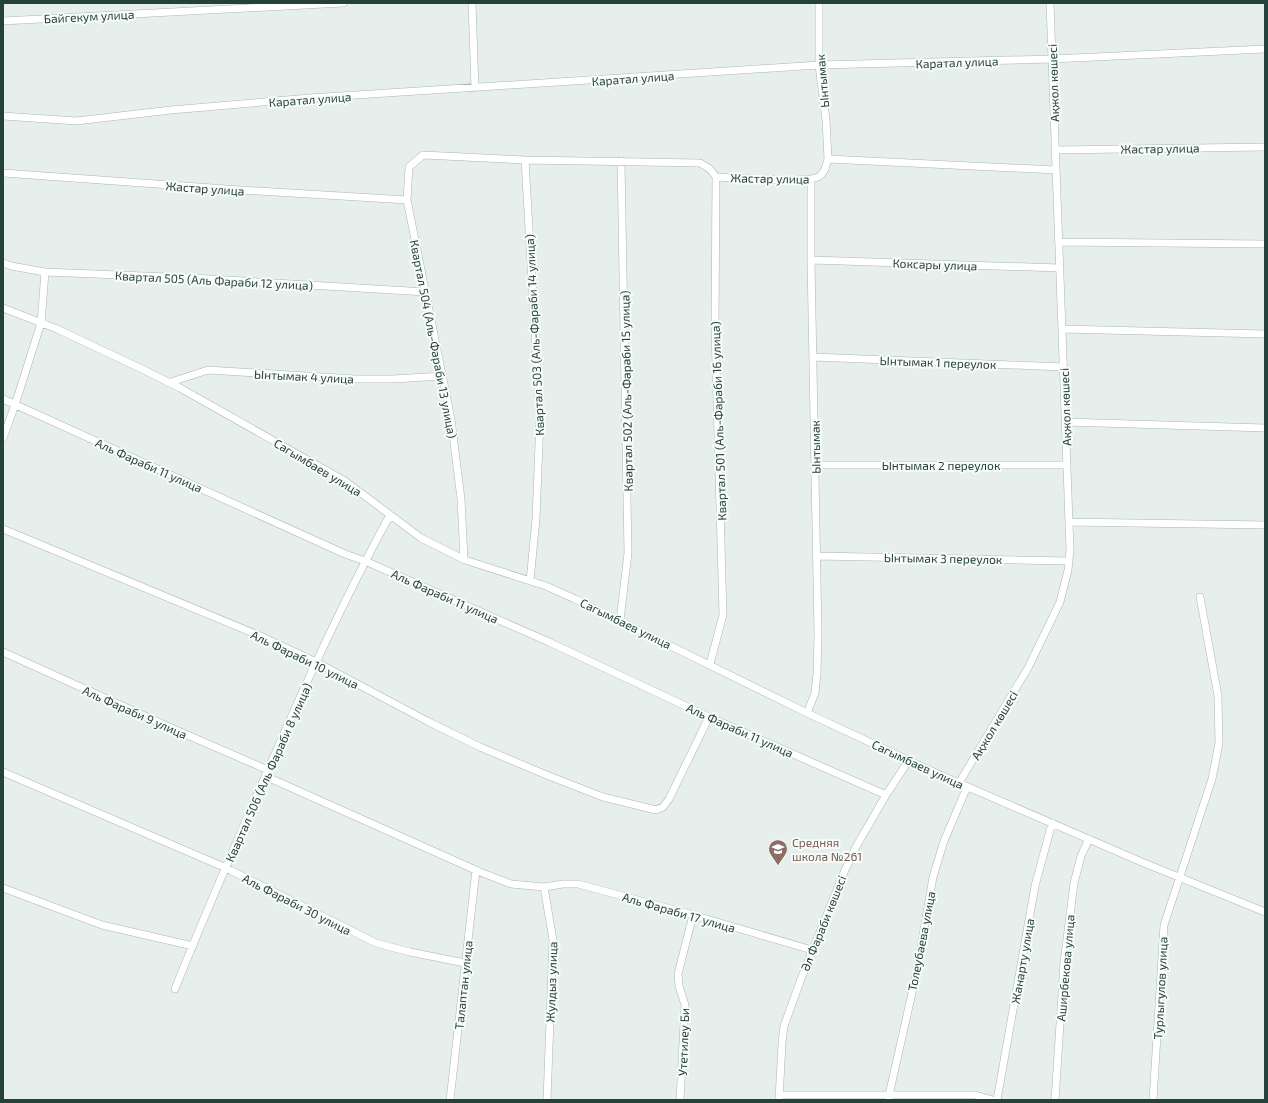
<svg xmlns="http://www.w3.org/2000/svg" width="1268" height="1103" font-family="'Exo 2',sans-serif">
<rect width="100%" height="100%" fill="#e6efeb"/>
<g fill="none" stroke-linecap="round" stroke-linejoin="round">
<defs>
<path id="minor" d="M472,3l3,85
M819,3v62l7,55 2,39
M3,21l340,-18
M3,116l73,5 95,-11 139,-12 509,-33 233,-6 213,-10
M1055,150l210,-3
M525,160l15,258 -4,101 -6,62
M3,173l237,17 167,10
M1059,242l206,2
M811,260l249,8
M3,263l8,3 34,6 148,6 233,14
M3,308l54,21 85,40 38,19 165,93 76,57 44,22 81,26 29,13 232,114 131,61 206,89 121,49
M1062,329l203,5
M813,357l250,10
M168,383l40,-13 147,9h38l50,-3
M3,399l342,155 20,7 184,81 160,75 177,78
M1065,422l200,6
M3,438l12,-33 26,-82 4,-51
M816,465h251
M1069,522l196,3
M3,529l255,106 58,27 113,60 51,25 69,29 54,21 53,13 7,-3 6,-8 40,-82
M817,556l252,5
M464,559l-3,-60 -10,-80 -44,-219 2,-33 14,-12 102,5 175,3 10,6 6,8c17,1 91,6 102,0 7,-4 8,-11 10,-18l228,11
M620,620l8,-67 -7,-392
M3,652l166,75 99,43
M710,664l13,-49 -8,-287 1,-151
M807,713l8,-20 2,-19 1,-40 -7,-374v-81
M3,772l223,96 150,75 34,9 55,11
M265,776l215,96 31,12 33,3 9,53 -6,160
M959,783l69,-115 32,-66 8,-32 2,-20 -20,-547
M544,887l19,-3h15l115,31 119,35
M3,888l99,37 91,21
M175,989c25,-63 52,-125 79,-187 42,-97 85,-194 136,-287
M779,1095h196l18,5
M450,1100l26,-230
M680,1100l5,-95 -6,-19 -1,-12 15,-59
M779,1100l3,-57 2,-17 17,-47 44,-109 12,-25 29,-50 23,-35
M889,1100v-5l28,-124 16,-94 11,-36 23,-54
M997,1100l38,-214 17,-63
M1055,1100l9,-137 10,-80 7,-27 8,-17
M1153,1100l11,-175 48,-146 7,-36 -1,-47 -18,-99"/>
</defs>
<use href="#minor" stroke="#a8b8b2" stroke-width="8"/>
<use href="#minor" stroke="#fff" stroke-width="7"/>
</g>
<defs>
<symbol id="school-pin" viewBox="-11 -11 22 30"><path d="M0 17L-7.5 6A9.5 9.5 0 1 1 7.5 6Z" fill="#8d6e63" stroke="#f7fbf9"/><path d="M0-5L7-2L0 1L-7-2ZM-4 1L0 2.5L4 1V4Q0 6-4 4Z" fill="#fff"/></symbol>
</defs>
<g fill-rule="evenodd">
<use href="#school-pin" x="767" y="838" width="22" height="30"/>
</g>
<g text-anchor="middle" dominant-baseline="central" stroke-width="4" stroke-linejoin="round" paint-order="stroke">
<g font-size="12" fill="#24423a" stroke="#f7fbf9">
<text transform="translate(89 16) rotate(-3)">Байгекум улица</text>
<text transform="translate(957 62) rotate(-2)">Каратал улица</text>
<text transform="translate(633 78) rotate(-4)">Каратал улица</text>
<text transform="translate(822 81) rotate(-95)">Ынтымак</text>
<text transform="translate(1053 83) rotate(-92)">Ақжол көшесі</text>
<text transform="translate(310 99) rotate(-4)">Каратал улица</text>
<text transform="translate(1160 148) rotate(-1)">Жастар улица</text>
<text transform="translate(770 178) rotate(1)">Жастар улица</text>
<text transform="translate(205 188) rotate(4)">Жастар улица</text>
<text transform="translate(935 264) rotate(2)">Коксары улица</text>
<text transform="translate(214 280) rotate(3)">Квартал 505 (Аль Фараби 12 улица)</text>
<text transform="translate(534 335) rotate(-93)">Квартал 503 (Аль-Фараби 14 улица)</text>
<text transform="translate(434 339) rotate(79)">Квартал 504 (Аль-Фараби 13 улица)</text>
<text transform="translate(938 362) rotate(2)">Ынтымак 1 переулок</text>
<text transform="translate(304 376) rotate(3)">Ынтымак 4 улица</text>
<text transform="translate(626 391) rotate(-91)">Квартал 502 (Аль-Фараби 15 улица)</text>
<text transform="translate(1065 407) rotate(-92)">Ақжол көшесі</text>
<text transform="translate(718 421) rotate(-92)">Квартал 501 (Аль-Фараби 16 улица)</text>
<text transform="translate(815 447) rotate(-91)">Ынтымак</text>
<text transform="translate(149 465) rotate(24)">Аль Фараби 11 улица</text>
<text x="941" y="465">Ынтымак 2 переулок</text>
<text transform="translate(318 467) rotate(31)">Сагымбаев улица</text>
<text transform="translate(943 558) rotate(1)">Ынтымак 3 переулок</text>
<text transform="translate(445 596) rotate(24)">Аль Фараби 11 улица</text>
<text transform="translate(626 623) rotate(26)">Сагымбаев улица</text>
<text transform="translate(305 659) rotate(26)">Аль Фараби 10 улица</text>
<text transform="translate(135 712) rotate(24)">Аль Фараби 9 улица</text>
<text transform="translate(994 725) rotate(-59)">Ақжол көшесі</text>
<text transform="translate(740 730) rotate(24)">Аль Фараби 11 улица</text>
<text transform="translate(918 764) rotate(25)">Сагымбаев улица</text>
<text transform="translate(268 772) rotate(-66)">Квартал 506 (Аль Фараби 8 улица)</text>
<text transform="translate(297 904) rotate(27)">Аль Фараби 30 улица</text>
<text transform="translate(679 912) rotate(16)">Аль Фараби 17 улица</text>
<text transform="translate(823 923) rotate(-68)">Әл Фараби көшесі</text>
<text transform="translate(921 941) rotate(-79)">Толеубаева улица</text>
<text transform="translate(1022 961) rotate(-80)">Жанарту улица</text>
<text transform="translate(1065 968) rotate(-85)">Аширбекова улица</text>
<text transform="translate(551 982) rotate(-88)">Жулдыз улица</text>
<text transform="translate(463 985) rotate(-84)">Талаптан улица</text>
<text transform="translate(1160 988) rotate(-87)">Турлыгулов улица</text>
<text transform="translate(683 1042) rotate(-88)">Утетилеу Би</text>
</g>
<g font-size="12" fill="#785e54" stroke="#f7fbf9" text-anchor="start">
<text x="792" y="842">Средняя<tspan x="792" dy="14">школа №261</tspan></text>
</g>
</g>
<rect width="1268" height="1103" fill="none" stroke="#24423a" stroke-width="8"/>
</svg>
